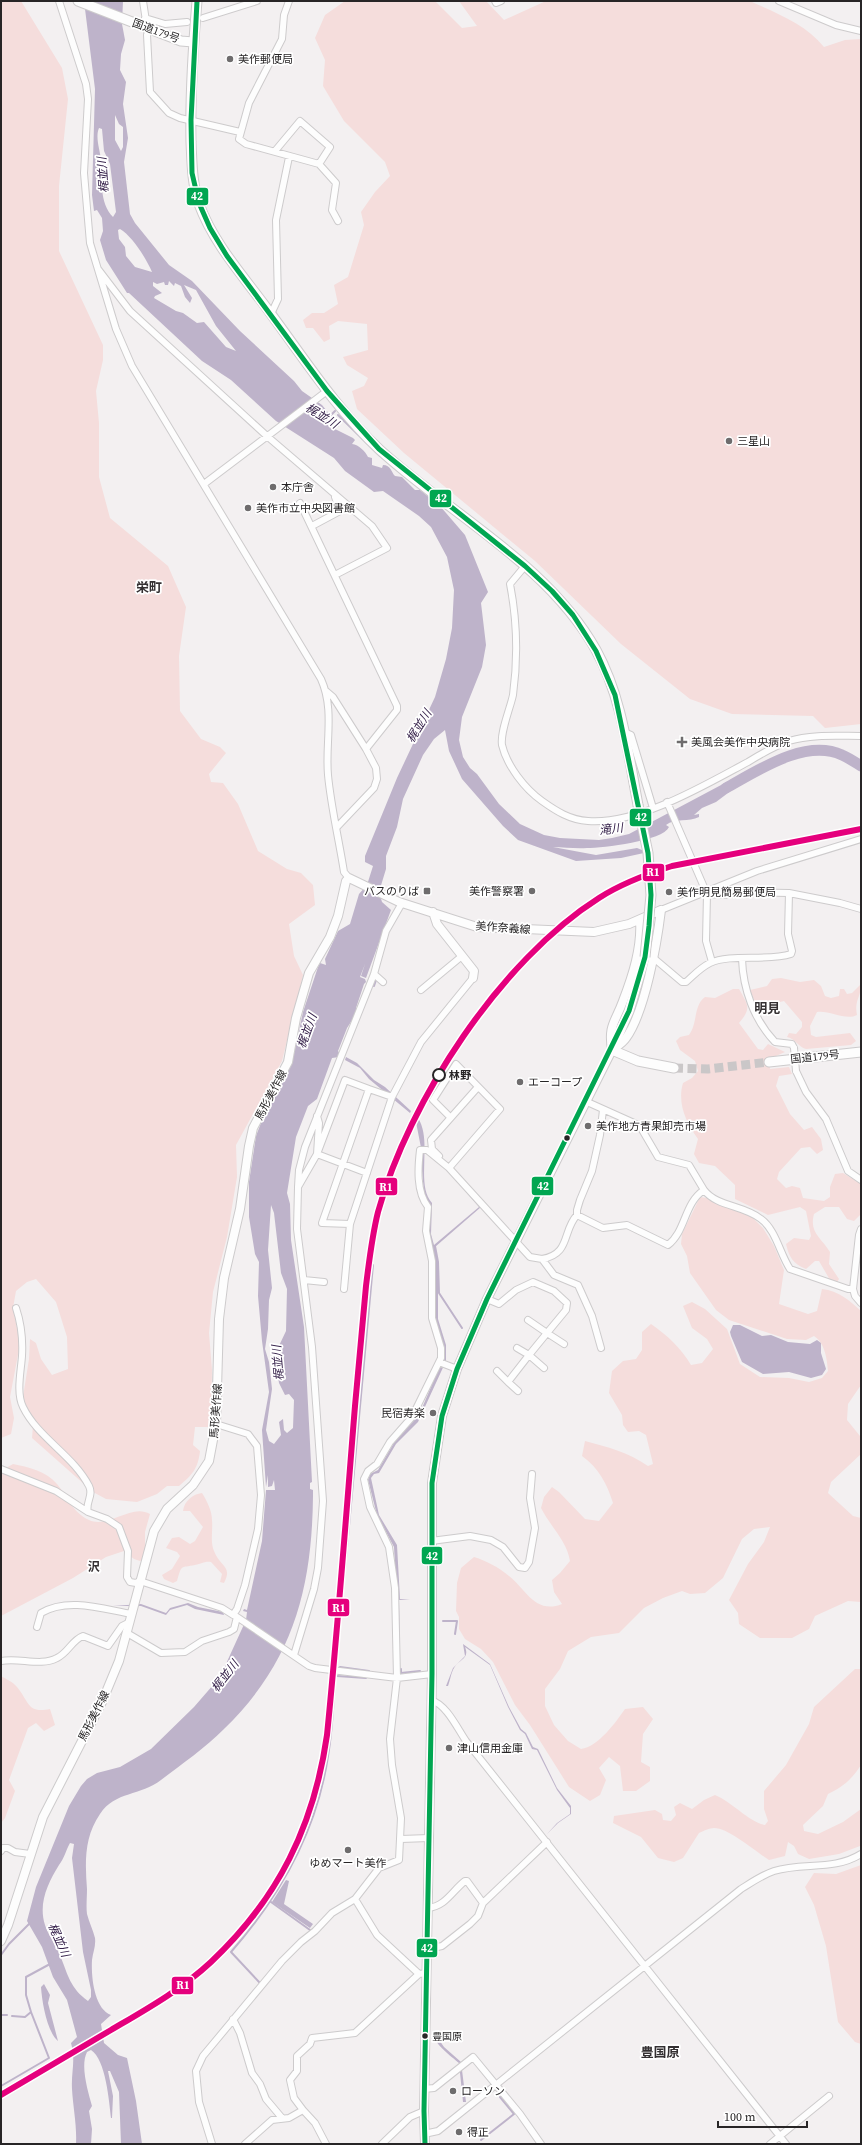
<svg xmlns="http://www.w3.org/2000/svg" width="862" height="2145" font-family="'Source Serif 4','Noto Sans JP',serif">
<rect width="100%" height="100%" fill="#f3f0f1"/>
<path fill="#f5dddc" d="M1,1h20l41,67 6,31 -9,87v65l44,94v15l-7,31 3,32v54l11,41 58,48 18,41 -7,49 1,55 21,28 19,8 6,6 -17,21 2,8 12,1 15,21 20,47 29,18 14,4 12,12 2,20 -26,19 5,32 9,19 -21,86 -46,84 1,32 -10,60 -14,55 -4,41 3,37 -1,45 -3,12h-13l-2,18 7,6c-2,18 -8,24 -21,35h-12l-10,8 -20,8 -31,-3 -13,-7 -61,-54 1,-12 -11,-23 7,-44 1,-20 6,4 5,16 11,16 16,-6 -1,-32 -11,-35 -20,-23 -9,3 -11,9 -3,17 7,36 -10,53 4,21 -3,16 -10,4z
M345,1h90l27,27 15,-2 -18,-25h27l18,19 42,-19h204c26,12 56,23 74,46l21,-7 16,-1v685l-36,4 -12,-12 -81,-2 -42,-15 -69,-55 -86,-83 -131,-108 -47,-44 -5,-18 12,-5 4,-8 -21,-13 -4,-8 25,-7 -1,-26 -29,-3 -9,5 1,13 -6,3 -11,-14h-7l-3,-8 9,-7h12l14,-9 -4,-19 14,-8 16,-52 -3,-13 14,-20 15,-16 -5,-14 -41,-41 -21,-35 2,-26 -10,-22 10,-23z
M781,978l19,4 14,-2 7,6 4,10 6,2 8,-2 1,-7h4l3,5 5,-1 9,-9c0,14 -7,16 -4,31 -11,6 -28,-5 -40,-3l-7,14 1,9 5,2 34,-4 6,8 -5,4 -45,4c-8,-2 -10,-10 -19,-12l2,-4 7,1 6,-7v-5l-18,-21 -8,2 -7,6 -1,5 -5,1 -7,-10 -6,-15 17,-4 5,-7z
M733,989h6c9,16 13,19 0,34l19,26 5,1 5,-6 17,8 -16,7 1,10 19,-2 3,7 -13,2 -3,10 14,28 14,16 8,-3 9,12 2,11 -6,4 -7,-7 -9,1 -22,24 -2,7 9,9 6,-2 8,2 3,10 21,3 6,-4v-10l5,-13 8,-1 18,11v30l-7,7 -7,-2 -8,-12h-14l-11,7c-5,19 7,23 16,38l-1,12 10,15 -2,3 -7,-2 -11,-19h-4l-9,8c-13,-5 -17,-12 -20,-25l8,-6 15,2 2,-4 -5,-25 -6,-4 -32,8 -33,-16v-14l-20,-19 -16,-3 -5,-9 4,-15c-12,-16 -21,-36 -15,-56l9,-5 6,-7 -3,-10 -15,-11 -4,-9 4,-4 9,-2c9,-12 4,-29 16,-38l10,1z
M700,1197l7,1 44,18 12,12 11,18 10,24 -5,34 29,10 9,-3 5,-22c17,2 27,11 39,22v74l-13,19 -1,16 13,16 1,18 -30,28 -3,11 25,23 8,2v84l-13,-1 -33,15 -6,13 -17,9h-32l-21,-14 -1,-11 -9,-13 19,-36 16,-22 6,-15 -16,2 -12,10 -19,39 -18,15 -15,1 -8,-3 -19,7 -19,10 -25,25 -28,4 -23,14 -8,18 -15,20v17l9,19 14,16 13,8c17,-2 35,-27 44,-40l18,-2 10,12 -10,15 -2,28 9,5v14l-14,10h-13l-3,-25 -11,-9 -10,11 7,12 -6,15 -10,6 -21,-14 -39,-62 -15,-20 -22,-43 -12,-13 -16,-10 -6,-10v-12l-3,-6 1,-28 4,-15 13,-11c13,4 24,10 35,19 16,12 26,39 53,28l-8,-12 -2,-12 8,-7 10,-12c-3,-20 -20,-35 -29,-53l3,-11 8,-10 7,5 26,27 14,2 14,-18c-6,-19 -14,-35 -31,-47l3,-15c22,6 43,11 63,25l5,-2 -7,-29 -7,-4 -11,1 -5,-7 -1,-10 -13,-22 3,-22 11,-10 13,-2 6,-9v-18l9,-8c16,11 30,24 40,41l11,-2 11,-14 -6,-10 -15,-11 -9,-22 9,-4 13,7 22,20 13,35 20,13 29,1 20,4 13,-4 6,-7c-1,-12 -3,-28 -14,-35l-8,4 -19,-1 -58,-19 -13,-10 -26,-37 -3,-17 -6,-12 1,-10z
M13,1464c15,3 33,7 44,20 11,13 15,28 32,36 20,9 42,-17 61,-6l-5,18v27l-5,2 -6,-2 -10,-8 -18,6 -33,21 -72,38v-145z
M202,1493c5,8 10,18 10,27 1,10 -2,22 2,31 6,16 19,15 10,32l-4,-1 2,-8 -11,-12c-7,-1 -9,2 -16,3 -15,3 -13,-1 -18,16l-4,2 -9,-4 -2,-4 10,-6 8,-13 -3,-4 -11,-4 6,-10 7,-1 11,7 5,-3 8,-14 -13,-16h-7c1,-10 10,-17 19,-18z
M855,1669h6v96c-9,14 -18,22 -33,29l-5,12 -20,19 1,6 14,3 25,-12 18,-13 -1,37 -21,8 -30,5 -11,-5 -4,-8 -6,-4 -3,14 -16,4c-13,-8 -40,-32 -55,-32 -4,0 -11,3 -15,5l-16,25 -9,4 -16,-4 -17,-21 -28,-14 1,-7 41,-6 7,4 1,6 8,1 5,-6 -2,-8 6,-4 12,6 12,-9 11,-5c17,7 34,27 50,30l3,-4 -4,-12v-18l22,-26 23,-41 5,-17z
M1,1676c5,3 12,6 16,11 12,14 10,27 33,22l5,16 -11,6 -8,-8 -8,5 -19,52 6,11 -10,27 -4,5z
M861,1865v179l-6,-2 -17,-20 -12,-76 -12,-41 -9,-18 9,-14 22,1z"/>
<path fill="#beb3ca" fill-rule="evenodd" d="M84,1h39l-1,23 3,16 -4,14 -1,16 6,12 -3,22 5,34 -4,24 6,52 5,9 34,42 23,16 48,50 54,50 8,10 20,14 17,21 -4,3 18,9 2,2 -3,4c7,1 13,7 16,13l4,1v7l10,3 1,-3c8,0 8,7 12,11l7,1 13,13h5l20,16 25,29 23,57 -7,11 5,42 -4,22 -20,50 -3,23 4,17 7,11 7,6 22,30 21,20 24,11 16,3 39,2 13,-2 17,-4 109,-58 2,8 -24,18 -14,6 -8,7 5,-1v3c-10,5 -24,1 -33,8l3,2c-6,14 -66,21 -82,21 -11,1 -23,-1 -34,-1l43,8 41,-7 5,2 2,3 -23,5 -45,3 -58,-21 -15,-14 -41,-47 -13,-28 -4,-21 -11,9 -11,16 -20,44 -6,28 -11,29v13l-7,23 3,10 9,8 -25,68 -5,-2 4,-12 -5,13 5,2 1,3 -2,2 -8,24 2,3 -11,17 -9,23 2,3 -1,3 -7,1 -15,41 -9,7 -12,31 -9,56 3,11 1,36 13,87 8,155 -2,1v6l3,1v6c-1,93 -20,166 -89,233 -19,19 -42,35 -63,51 -20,16 -46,11 -61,34 -16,23 -15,49 -13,75 0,8 -1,18 0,25 2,8 6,16 8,24 1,8 -2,14 -3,22 -1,16 2,49 19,55l-10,9 3,19 14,12 9,3 9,43 6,43h-21l-2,-52 -9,-21h-2l5,25 -1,22h-1c-2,-17 -5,-58 -20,-68l-4,2c-7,14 1,39 5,54l-3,5 3,18 -1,15h-15c1,-19 -3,-37 -4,-55 -1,-18 4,-28 -1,-46l6,-6 -10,-37 -14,-23 -11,-30 -15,-26 9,-34 33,-81 12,-20 6,-7 10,-6 23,-6 31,-18 43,-42 26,-30 26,-57 1,-8 -4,-1 1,-2 3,1 15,-69 4,-51h9l-1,-10 -2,6 -4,1v-12l-2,12 -4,-57 7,-38 -7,-51 -4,-45 1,-34 -4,-8 -6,-37v-35l7,-46 8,-21 28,-52 11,-51 15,-45 2,-4 6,2 -1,-6 13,-28 12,-7 9,-30 8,-9 6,-19 -8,-4v-6l32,-78 38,-81 11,-38 6,-31 2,-38 -7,-33 -16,-30 -12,-11 -36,-25 -9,1 -29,-21 -11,-13 -58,-37 -45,-41 -29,-19 -73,-68h-2l-21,-33 -6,-20 3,-9 -1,-13 -5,-8 -3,1 -2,-16 3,-106zM115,115l4,9 4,3v20l-2,4 -6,-11zM99,128l3,1 2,22 6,13 6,48 -3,5c-14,-14 -11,-39 -12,-57 -1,-10 -6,-23 -2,-32zM120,229c12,7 26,29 32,43l-17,-5 -9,-11 -1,-9 -6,-8 -1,-9zM169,281l5,5 1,-3 6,3 4,11 5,6 2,-5 -8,-13 12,5 20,36 20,25 -10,-4 -22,-25 -7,1 -14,-10 -7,-2 -22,-13 1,-2 7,-3 -9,-7v-4l4,2 7,-2 1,3h3zM271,1205l3,8 7,60 6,16 -1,42 -9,19 -1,13 3,20 6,12 4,-1 5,6 -1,28 -6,5 -3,-3 -1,-11 -4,3 2,13 -7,9 -5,-3 -3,-11 6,-41 -3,-27 -4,-13 3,-20 1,-29 3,-12 -4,-38zM70,1843l4,1 -2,14 11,94 8,38v7l-3,4c-18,-13 -20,-26 -28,-46 -4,-10 -12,-20 -15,-30 -7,-22 3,-42 14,-60 5,-6 7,-15 11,-22z
M346,1057l11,6 17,17 11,7 26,24 -1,2 -41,-34 -9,-11 -15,-8z
M418,1118c15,23 -3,66 14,85l-1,31 3,11 45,-38 -13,-15 1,-1 14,16 -46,40 3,16v56l8,26v16l-28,61 -22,22 -17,29 -5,1 -3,4 8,37 18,30 3,54 10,1h-11l1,54 -6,-107 -17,-32 -9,-35 2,-6 8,-4 17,-29 24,-26 24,-56 -8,-40 -13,-149v-17l-6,-31z
M733,1325h7l22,11 9,-1 17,7 22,2 7,-4 4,3v10l5,16 -4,6 -11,3 -22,-6 -26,2 -21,-12 -11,-26 -1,-4z
M188,1603l10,4 25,5 1,3 -29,-6 -8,-4 -17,5 -4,5 -25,-9h-28l28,-2 25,9 4,-5z
M463,1644l27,20 19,43 12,22 5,4 7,14 5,2 19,39 14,18v8l-13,9 -11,11 10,-11 13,-9v-6l-13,-18 -20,-40 -5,-1 -7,-15 -5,-4 -12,-23 -18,-42 -25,-18c5,12 -6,12 -11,21 -3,5 -4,13 -6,18h-2l7,-18 12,-12z
M286,1880l3,1 -5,23 29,20 -3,4 -38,-26z
M44,1984l6,11 -2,8 10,38c-11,-9 -16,-39 -17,-54z
M433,2031l11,16 17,15 5,40h-3l-4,-39c-8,-7 -27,-20 -26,-32z"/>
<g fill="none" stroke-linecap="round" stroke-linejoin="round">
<path stroke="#beb3ca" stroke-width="2" d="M338,415l42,41
M330,416l5,-5
M371,985l3,1 2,-6
M435,1246l3,16 1,31 23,35
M443,1621h14l-2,13
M336,1667l37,-402
M340,1667l29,4
M401,1669v4l19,-2
M337,1676l29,2
M271,1902l39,28
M1,1955l8,-11 21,-21
M259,1982l-28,-30c49,-56 86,-121 97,-196 4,-23 5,-48 7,-72
M1,2015h6
M12,2016l13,1 6,-5 -5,-17v-18l24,-13
M1,2086l48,-28 -18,-46
M481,2140l33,-26 -14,-17"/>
<path stroke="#beb3ca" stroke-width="11" d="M726,788c31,-17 79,-50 116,-33 7,3 13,7 19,11"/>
<path stroke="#cac7c8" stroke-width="9" stroke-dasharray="9 4.5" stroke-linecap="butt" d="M674,1068l34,1 61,-7"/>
<defs>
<path id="minor" d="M59,1l27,83 2,15 -4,74 6,70 26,86 16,37 189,313c14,31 4,64 7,96 3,32 11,65 16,97l5,6
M143,1l3,20
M289,1l-5,14 -2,24 -33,64 -10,36 7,5 73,20 17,19 -4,27 6,11
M495,1l1,2 5,-2
M779,1l57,24 25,6
M145,18l20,6 22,-2
M203,18l54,-17
M147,35l3,57 19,21 11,5 60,14
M275,151l25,-30 30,26 -11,17
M98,269l32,42 138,126 104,89 15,22 -52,27
M271,314l7,-15 -2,-79 13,-63
M204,484l123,-93
M300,503l97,203v4l-31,39 10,19 1,11 -3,9 -37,39
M312,526l28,-15 -5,-14
M525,566l-15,18c7,36 8,74 3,111 -3,14 -13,37 -11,50 5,21 23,44 40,56 14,10 28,19 46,20 50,4 117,-36 160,-59 13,-8 27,-16 41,-21 22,-7 49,-5 72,-5
M326,691l7,6 33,52
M624,732l7,3 22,73
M667,802l40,92 18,1 19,-3 45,1 51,10 21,6
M707,894l-1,47 6,21
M661,910l96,-39 104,-32
M650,955l32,27h4c8,-7 14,-14 24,-19 21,-10 57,-1 81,-9l1,-3 -4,-17 1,-41
M742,959c1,30 12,61 33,83l17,2 2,4
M374,974l9,8
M421,990l41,-34
M796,1071l10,21 20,27 22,52 13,9
M585,1101l49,22 7,5 17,29 31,8 15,25
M317,1116l2,7 -2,31 50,19
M450,1117l-17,-17 23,-36 44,45 -51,59 81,89 12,2 12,16 24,10 14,31 9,32
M439,1156l-7,-7 -1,-9 47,-53
M298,1187l1,-17 6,-23 69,-173 12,-43 16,-28
M577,1215v-5l3,-10 12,-29 8,-36 3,-25
M350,1224l-28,-1 47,-134 23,8 29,-55 52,-64
M861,1229l-2,6 -6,54 2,7 6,7
M542,1259c29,-5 20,-28 35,-44l26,13 24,-3 41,20c18,-14 16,-42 36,-55 13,17 40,15 57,29 15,11 19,35 29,50l58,20h5
M304,1280l20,2
M344,1289l6,-65 42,-127
M487,1299l12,5 17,-14 17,-8 21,9 13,12 -1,7 -19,23 17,11
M16,1308c5,15 7,31 6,48 -1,15 -6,37 1,51 15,31 50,48 66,79 5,10 -4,16 -1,26
M528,1320l19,13 -18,22 15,13
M517,1348l12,7 -21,27 10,9
M439,1362l18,7
M497,1371l11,11
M1,1469l55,22 32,21 19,7 12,8 9,24 -1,26 3,5 6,1 4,-2 82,27 11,7 4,-6 8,-24 13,-56 3,-34 -4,-49 -9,-12 -32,-10
M431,1541l39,-5 21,4 12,7 16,20 6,1 4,-6 6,-34 -5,-30 2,-24
M237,1617l72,49 6,2 82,10 35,-4
M37,1627l4,-14c27,-16 62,-4 91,1
M127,1633l34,20 24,-1 17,-11 27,-9 5,-3 3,-12 -2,-1
M294,1655l20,-66 4,-21 5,-67 -11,-154 -15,-118 1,-42 19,-33 28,-74 24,9
M1,1661c18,-4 39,6 56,-3 11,-5 15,-18 26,-22l25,10 14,-20 8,-4
M431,1700c16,5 26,28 35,41l320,403
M401,1839l28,-1
M1,1851l2,-3h5l7,4 15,2
M355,1899l22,36 42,39
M428,1908c18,-2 24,-17 37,-27h2l16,22
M428,1949l14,-3 28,-22 8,-8 5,-13 64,-61
M233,2019l7,14 12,40 8,11 6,15 16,19
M424,2089l10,-1 39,-31 47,57 21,30
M303,2110l-9,-12 -4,-18 7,-9v-15l13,-12 2,-6 43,-5 64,-59 8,-1
M424,2134l14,-3 303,-242c11,-7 21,-14 33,-18 29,-9 60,0 87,-17
M212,2144l-13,-42 -3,-31 7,-15 79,-95 19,-19 14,-11 17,-18 23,-14 24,-31 20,-8 2,-42 -9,-53 -2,-26 7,-61 -2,-90 -6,-41 -19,-40 -6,-28 4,-8 9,-7 13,-22 22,-25 29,-59v-10l-9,-30v-57l-6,-30 2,-24c-12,-15 -10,-40 -8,-57h7l22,18
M245,2144l27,-24 17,-2 14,-8 12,13 11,21
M382,2144l28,-27 14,-6
M770,2144l59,-48"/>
<path id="major" d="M433,912l4,12 37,47 -1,7
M612,1050c-4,-25 3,-27 11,-49 10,-26 19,-54 17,-81
M1,1941l7,-16 35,-108 59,-115 17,-41 35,-130 13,-22 26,-24 16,-24 7,-37 3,-105 5,-41 16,-69 9,-63 4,-18 35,-66 8,-44 13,-45 21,-36 8,-21 8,-35 3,-3 50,24 78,25 117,5 35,-8 32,-14
M425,2144l-1,-33 8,-437v-191l10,-67 15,-47 30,-70 125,-249c4,-3 11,-7 14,-12 19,-26 31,-95 35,-128"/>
<path id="highway" d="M78,1l103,40 12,1
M197,1c-4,47 -7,94 -6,141 1,21 1,42 8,62 15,41 47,75 72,110 34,46 66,96 109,136 71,65 168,114 216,200 26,47 32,103 42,155
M645,957l-16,54 -17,39 26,11 36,7
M769,1062l92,-10"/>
</defs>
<use href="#minor" stroke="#cdcbcc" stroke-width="8"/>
<use href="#major" stroke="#cdcbcc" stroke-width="10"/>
<use href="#highway" stroke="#cdcbcc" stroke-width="11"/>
<use href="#minor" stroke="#fdfdfd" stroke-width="6"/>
<use href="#major" stroke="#fdfdfd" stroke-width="8"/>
<use href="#highway" stroke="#fdfdfd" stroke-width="9"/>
<defs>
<path id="minor-bridge" d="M794,1048l2,23"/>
<path id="highway-bridge" d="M638,805l10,48 3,42 -6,62"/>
</defs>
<use href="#minor-bridge" stroke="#cdcbcc" stroke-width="8" stroke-linecap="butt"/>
<use href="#highway-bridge" stroke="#cdcbcc" stroke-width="11" stroke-linecap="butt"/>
<use href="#minor-bridge" stroke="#fdfdfd" stroke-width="6"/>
<use href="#highway-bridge" stroke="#fdfdfd" stroke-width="9"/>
<defs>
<path id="bus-1" d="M197,1l-6,119 1,53 7,30 11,25 17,28 100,135 52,58 146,117 27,25 21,24 23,36 19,44 33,158 3,42 -2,31 -4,31 -16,54 -142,288 -30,70 -15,47 -10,67v191l-8,437 1,33"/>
</defs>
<use href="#bus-1" stroke="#fff" stroke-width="8"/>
<use href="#bus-1" stroke="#00a651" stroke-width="5"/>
<defs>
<path id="rail-1" d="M1,2095c36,-21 73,-43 110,-65 34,-20 70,-40 100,-68 67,-63 103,-136 116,-227 11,-109 19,-219 28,-329 4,-40 7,-80 11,-120 3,-25 6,-50 12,-74 31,-112 123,-252 221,-314 23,-15 48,-24 73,-32l189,-37"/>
</defs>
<use href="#rail-1" stroke="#fff" stroke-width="9"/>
<use href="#rail-1" stroke="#e5007d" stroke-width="6"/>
</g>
<g fill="#6e6c6d" stroke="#fff" stroke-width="1.5">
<circle cx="230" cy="59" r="4"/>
<circle cx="729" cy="441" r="4"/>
<circle cx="273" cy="487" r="4"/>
<circle cx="248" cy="508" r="4"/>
<path d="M680 736h4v4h4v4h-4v4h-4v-4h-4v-4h4z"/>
<rect x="423" y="887" width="8" height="8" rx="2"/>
<circle cx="532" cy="891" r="4"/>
<circle cx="669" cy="892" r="4"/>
<circle cx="520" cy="1082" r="4"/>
<circle cx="588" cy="1126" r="4"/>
<circle cx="433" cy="1413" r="4"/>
<circle cx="449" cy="1748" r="4"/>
<circle cx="348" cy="1850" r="4"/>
<circle cx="453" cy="2091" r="4"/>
<circle cx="459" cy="2132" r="4"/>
</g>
<circle fill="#fff" stroke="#272526" stroke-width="2" cx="439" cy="1075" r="6"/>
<g fill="#272526" stroke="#fff" stroke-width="1.5">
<circle cx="567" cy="1138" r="3.5"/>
<circle cx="425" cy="2036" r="3.5"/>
</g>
<g text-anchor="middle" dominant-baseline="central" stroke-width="3.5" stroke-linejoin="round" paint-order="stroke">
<g font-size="10" fill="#272526" stroke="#fff" text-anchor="start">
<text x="432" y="2036">豊国原</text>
</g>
<g font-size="11" fill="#272526" stroke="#fff">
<text transform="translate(156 31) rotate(20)">国道179号</text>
<text transform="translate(503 928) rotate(4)">美作奈義線</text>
<text transform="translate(815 1057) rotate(-6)">国道179号</text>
<text transform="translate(271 1095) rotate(-62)">馬形美作線</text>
<text transform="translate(216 1411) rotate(-86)">馬形美作線</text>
<text transform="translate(94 1716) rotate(-63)">馬形美作線</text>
</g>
<g font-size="11" fill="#272526" stroke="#fff" text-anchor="start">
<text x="238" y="59">美作郵便局</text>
<text x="737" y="441">三星山</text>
<text x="281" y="487">本庁舎</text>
<text x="256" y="508">美作市立中央図書館</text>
<text x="691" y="742">美風会美作中央病院</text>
<text x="419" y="891" text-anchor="end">バスのりば</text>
<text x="524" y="891" text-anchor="end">美作警察署</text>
<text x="677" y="892">美作明見簡易郵便局</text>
<text x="528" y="1082">エーコープ</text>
<text x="596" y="1126">美作地方青果卸売市場</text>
<text x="425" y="1413" text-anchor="end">民宿寿楽</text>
<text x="457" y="1748">津山信用金庫</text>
<text x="348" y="1863" text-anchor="middle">ゆめマート美作</text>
<text x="461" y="2091">ローソン</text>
<text x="467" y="2132">得正</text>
</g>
<g font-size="11" font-weight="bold" fill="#272526" stroke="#fff" text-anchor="start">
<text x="449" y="1075">林野</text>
</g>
<g font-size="12" font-style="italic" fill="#321d47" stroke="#fff">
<text transform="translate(103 175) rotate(-94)">梶並川</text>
<text transform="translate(322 416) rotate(32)">梶並川</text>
<text transform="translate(419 726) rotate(-58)">梶並川</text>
<text transform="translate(611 829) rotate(-7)">滝川</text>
<text transform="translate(307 1031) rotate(-70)">梶並川</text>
<text transform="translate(278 1363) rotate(-95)">梶並川</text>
<text transform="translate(225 1676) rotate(-52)">梶並川</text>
<text transform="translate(59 1940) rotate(66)">梶並川</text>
</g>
<g font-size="12" font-weight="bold" fill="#343032" stroke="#fff">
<text x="94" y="1567">沢</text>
</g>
<g font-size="13" font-weight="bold" fill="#343032" stroke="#fff">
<text x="149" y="587">栄町</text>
<text x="767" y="1008">明見</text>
<text x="660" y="2052">豊国原</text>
</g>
</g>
<g stroke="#fff" stroke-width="1.5">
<rect x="186" y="187" width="23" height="19" rx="4" fill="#00a651"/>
<rect x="429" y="489" width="23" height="19" rx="4" fill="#00a651"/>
<rect x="629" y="808" width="23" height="19" rx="4" fill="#00a651"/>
<rect x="642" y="863" width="23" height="19" rx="4" fill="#e5007d"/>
<rect x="531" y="1176" width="23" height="20" rx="4" fill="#00a651"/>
<rect x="375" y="1177" width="23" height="19" rx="4" fill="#e5007d"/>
<rect x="421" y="1546" width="22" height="19" rx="4" fill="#00a651"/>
<rect x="327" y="1598" width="23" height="19" rx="4" fill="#e5007d"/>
<rect x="416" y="1938" width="22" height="20" rx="4" fill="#00a651"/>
<rect x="171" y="1976" width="23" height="19" rx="4" fill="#e5007d"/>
</g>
<g font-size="11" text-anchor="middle" font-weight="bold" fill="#fff">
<text x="197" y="200">42</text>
<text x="441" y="502">42</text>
<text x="641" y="821">42</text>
<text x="653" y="876">R1</text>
<text x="543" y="1190">42</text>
<text x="386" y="1191">R1</text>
<text x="432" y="1560">42</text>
<text x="339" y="1612">R1</text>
<text x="427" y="1952">42</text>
<text x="183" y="1989">R1</text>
</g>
<rect width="862" height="2145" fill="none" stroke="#272526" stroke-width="4"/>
<path d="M718 2121v6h89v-6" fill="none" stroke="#272526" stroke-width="2"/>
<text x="724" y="2121" font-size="12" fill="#272526" stroke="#ffffff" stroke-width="3" paint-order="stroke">100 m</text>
</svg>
